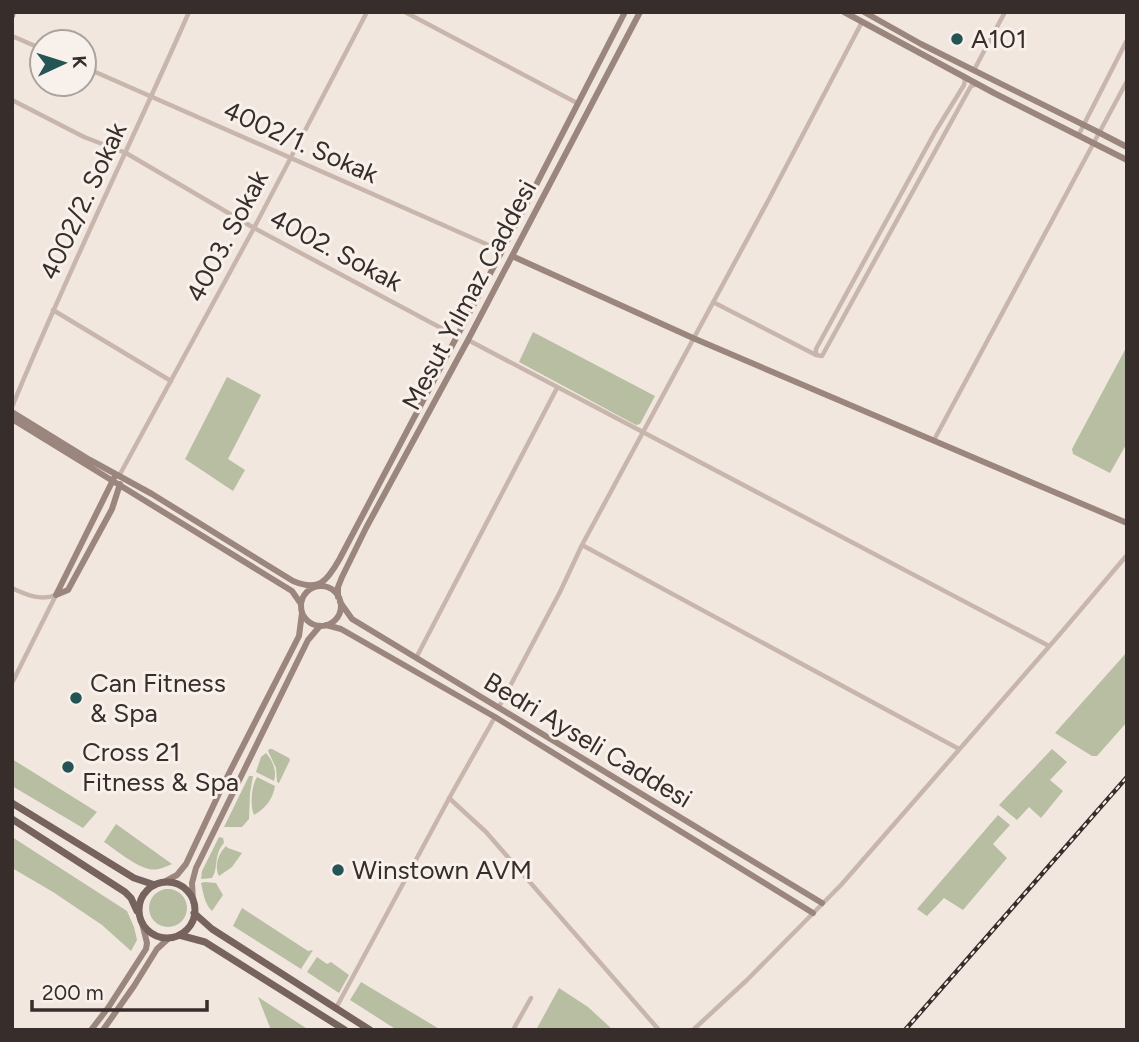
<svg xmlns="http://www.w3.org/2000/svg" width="1139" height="1042" font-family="Figtree,sans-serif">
<rect width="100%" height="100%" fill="#f1e7df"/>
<path fill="#b7bea1" d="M533,332l122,64 -15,28 -4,1 -117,-63z
M1127,346v97l-17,30 -37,-19 -1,-5z
M227,377l34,18 -33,64 17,11 -12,21 -48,-32z
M1127,652v70l-30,34h-5l-37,-23z
M269,749h3l17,9 1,2 -11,23 -2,-1 -1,-14 -8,-17z
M1052,749l15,13 -17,18 13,11 -22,27 -12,-11 -12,13 -18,-15z
M266,753c7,8 11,18 8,28l-18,-9 5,-15z
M12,759l85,53 -14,16 -71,-42z
M249,776h4l-3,17 -1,26 -7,8h-18z
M257,777l18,9c-2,13 -10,23 -21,29 -4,-10 -3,-28 3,-38z
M998,815l12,10 -17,19 14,14 -44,52 -19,-12 -17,18 -10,-7z
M116,824l56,40c-7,3 -15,7 -23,5 -14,-3 -33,-19 -45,-27z
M12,837l115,74 7,16 3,13 -6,11 -29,-26 -49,-33 -41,-24z
M219,837l4,1 1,5c-11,12 -5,25 -12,35l-11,1 1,-8z
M226,846l2,2 14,5 -10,14 -13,9c-5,-10 -1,-22 7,-30z
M205,882l11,1 7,12 -11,16c-7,-6 -9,-19 -11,-28z
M149 908a19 19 0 1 1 38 0a19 19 0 1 1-38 0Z
M242,908l66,43 5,-1 -12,19 -68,-43z
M317,957l10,7 4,-2 18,13 -10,18 -32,-21z
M361,982l80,48h-44l-47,-30z
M559,988l29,19 25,23h-77z
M258,997l51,33h-38z"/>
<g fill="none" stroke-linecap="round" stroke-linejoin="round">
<path stroke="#c8b6ac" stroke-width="4.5" d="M405,12l172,91
M12,36l30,13
M84,67l418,184
M974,70l31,-58
M963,77l2,3 -1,5 -29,47 -119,217v6l6,1 149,-270 6,-2
M12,100l72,37 42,16 128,75 202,108
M1079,134l48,-94
M713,302l103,53
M53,310l118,71
M468,340l581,306
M12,407c55,-134 119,-263 177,-395
M934,440l193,-359
M119,476l135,-248 113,-216
M582,545l377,204
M12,588c14,7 29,13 44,7
M416,658l141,-270
M12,683l44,-88
M499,707l61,-115 22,-47 187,-346 93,-177
M449,798l37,34 173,198
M336,1008l116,-215 43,-76
M513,1030l18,-32
M693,1030l54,-50 94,-95 219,-251 67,-79"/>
<path stroke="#9b867e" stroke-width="6" d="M844,12l150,81 133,67
M864,12l57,32 177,88 29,15
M12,16l1,-4
M512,256l181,82 434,185
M12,412l78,48 62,34 141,87c26,11 34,0 46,-21l163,-309 123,-239
M12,419l280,172 9,13
M301 606a20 20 0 1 1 40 0a20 20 0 1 1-40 0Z
M56,595l12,-5 44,-81 8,-25
M56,595l58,-117
M338,597v-10l4,-10 24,-49 102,-188 172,-328
M340,602l12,17 470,284
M326,625l15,4 154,88 318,196
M164,882l13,-7 9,-11 37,-79 76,-149 3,-23
M193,901l-1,-18 4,-15 112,-228 12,-14
M91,1030l17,-22 38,-59 1,-6 -5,-20
M103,1030l31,-44 23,-37 12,-11"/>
<path stroke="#77635d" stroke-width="7" d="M12,803l122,75 21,7
M12,819l113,73 6,6 6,13
M139 910a28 28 0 1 1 56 0a28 28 0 1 1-56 0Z
M194,913l18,16 158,101
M179,935l26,7 140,88"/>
<defs>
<path id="rail" d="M905,1030l222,-253"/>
</defs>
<use href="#rail" stroke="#372d2a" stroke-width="4.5"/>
<use href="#rail" stroke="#f8f1eb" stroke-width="2" stroke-dasharray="5" stroke-linecap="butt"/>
</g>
<g fill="#245453" stroke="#f8f1eb" stroke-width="2.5">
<circle cx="957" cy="39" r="7"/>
<circle cx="76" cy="698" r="7"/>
<circle cx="68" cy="767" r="7"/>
<circle cx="338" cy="870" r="7"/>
</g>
<g text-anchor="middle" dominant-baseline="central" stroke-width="6" stroke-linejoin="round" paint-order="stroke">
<g font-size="26" fill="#372d2a" stroke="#f8f1eb" text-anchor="start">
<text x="971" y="39">A101</text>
<text x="90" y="683">Can Fitness<tspan x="90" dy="30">&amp; Spa</tspan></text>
<text x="82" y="752">Cross 21<tspan x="82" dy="30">Fitness &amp; Spa</tspan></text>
<text x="352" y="870">Winstown AVM</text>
</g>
<g font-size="26" fill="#372d2a" stroke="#f8f1eb">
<text transform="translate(301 142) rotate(24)">4002/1. Sokak</text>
<text transform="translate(83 201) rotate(-65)">4002/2. Sokak</text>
<text transform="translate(227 236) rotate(-62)">4003. Sokak</text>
<text transform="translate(336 250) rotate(28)">4002. Sokak</text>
<text transform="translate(469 295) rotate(-62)">Mesut Yılmaz Caddesi</text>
<text transform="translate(588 740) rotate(31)">Bedri Ayseli Caddesi</text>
</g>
</g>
<rect width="1139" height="1042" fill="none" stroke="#372d2a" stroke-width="28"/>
<g transform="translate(63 63) rotate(86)"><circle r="33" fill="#f8f1eb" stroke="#aba39e" stroke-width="2"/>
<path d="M0-5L12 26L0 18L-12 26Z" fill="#245453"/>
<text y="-10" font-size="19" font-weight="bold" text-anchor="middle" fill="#372d2a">K</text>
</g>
<path d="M32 1000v10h175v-10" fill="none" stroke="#372d2a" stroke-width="3.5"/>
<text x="42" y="1000" font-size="21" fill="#372d2a" stroke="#f8f1eb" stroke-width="5" paint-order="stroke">200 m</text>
</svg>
